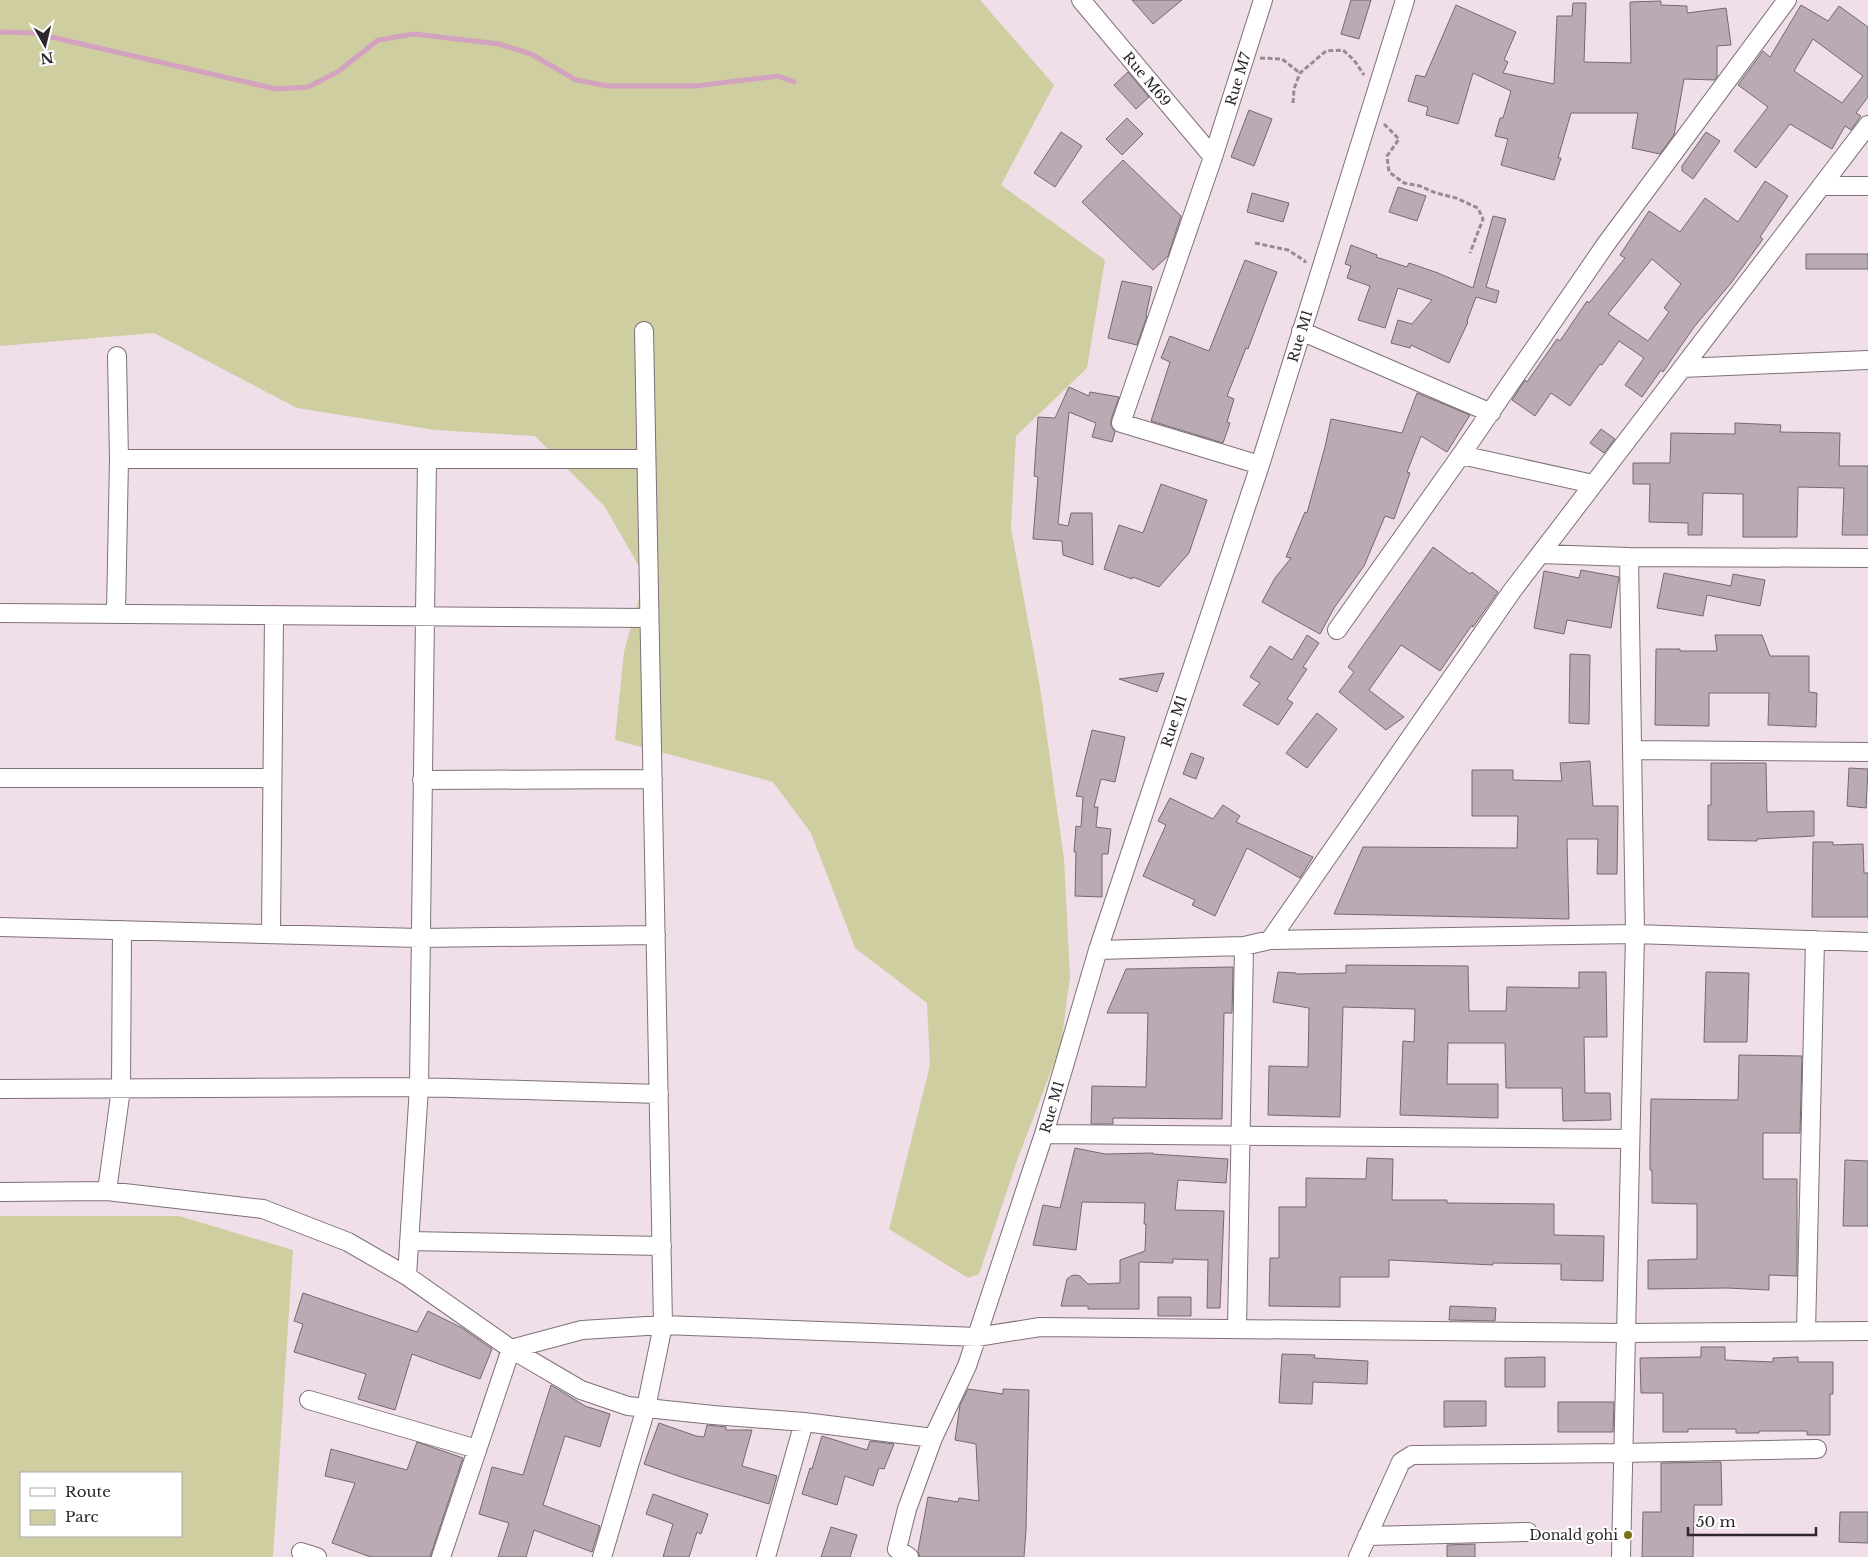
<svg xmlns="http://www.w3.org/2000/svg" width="1868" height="1557" font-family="'Libre Baskerville',serif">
<rect width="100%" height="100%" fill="#f0dfe8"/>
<path fill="#cecea1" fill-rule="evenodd" d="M0,0h980l74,85 -53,100 104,75 -18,108 -71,68 -5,92 29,159 24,172 6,118 -9,68 -43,113 -39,116 -11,4 -79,-49 41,-164 -3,-62 -72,-55 -44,-115 -38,-51 -158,-42 9,-88 21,-75 -40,-70 -70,-71 -100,-6 -138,-22 -143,-75 -154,13z
M0,1216h179l114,34 -20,307h-273zM181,1473v63h-160v-63z"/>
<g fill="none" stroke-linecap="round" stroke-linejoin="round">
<path stroke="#d2a2be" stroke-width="5" d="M0,32l34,1 242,56 32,-2 31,-16 39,-31 36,-6 85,10 32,10 45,26 32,6h87l83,-10 16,6"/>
</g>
<path fill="#baaab3" stroke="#776870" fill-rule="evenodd" d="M1132,0h50l-29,24z
M1351,0h20l-12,39 -18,-5z
M1661,1v4l26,1v7l39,-5 5,37 -14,1v31l-2,3 -31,-1 -10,56 -14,19 -28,-6 6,-35h-67l-13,45h3l-7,22 -53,-15 7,-26 -13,-3 5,-18h3l8,-27 -38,-18 -15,51 -32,-9 2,-8 -20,-6 8,-26 9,2 31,-72 60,27 -12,28 4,2 -5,11 51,11 3,-68h15l1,-13h13l-2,59 47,1 -1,-61z
M1801,5l27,16 11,-15 29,21v70l-12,16 5,3 -10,14 -6,-4 -13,23 -42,-25 -34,44 -22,-17 34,-44 -30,-22 25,-34 7,6zM1813,39l50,37 -21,27 -48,-32z
M1128,72l21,25 -13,12 -22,-24z
M1249,110l23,9 -18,47 -23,-9z
M1127,118l16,16 -21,21 -16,-16z
M1061,132l21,14 -27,41 -21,-14z
M1706,132l14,9 -27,38 -11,-8v-5z
M1123,160l58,56 -13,40 -15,14 -71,-68z
M1765,181l23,15 -28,41 3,2 -32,44 -37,44 -31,45 -2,-2 -19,27 -17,-12 19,-27 -25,-17 -17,24 -2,-1 -30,42 -19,-13 -16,23 -23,-16 13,-20 2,2 30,-43 3,2 27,-40 2,2 36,-45 -5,-3 29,-44 31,21 25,-34 33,24zM1652,259l29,25 -17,24 5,4 -21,29 -40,-27z
M1398,187l28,9 -9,25 -28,-9z
M1252,193l37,10 -6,19 -36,-10z
M1493,216l13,3 -20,68 13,4 -3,12 -20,-6 -9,24 1,1 -19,41 -38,-18 -1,3 -19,-5 7,-23 14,4 20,-24 -34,-12 -13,40 -27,-8 12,-34 -23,-8 4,-12 -6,-2 6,-19 26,10 -1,2 31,10 2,-4 29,10 35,15z
M1806,254h62v15h-62z
M1245,260l32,12 -29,77 -2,-1 -19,48 7,3 -7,23 3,1 -7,20 -72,-22 19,-59 -9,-4 9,-22 39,15z
M1122,281l30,6 -6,28 1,1 -10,29 -29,-7z
M1069,387l20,9 1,-4 29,5 -8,23v6l4,6 -3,10 -20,-5 4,-14 -27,-11 -11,112 10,2 3,-13h21l1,52 -30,-10 -1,-14 -29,-2 5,-62 -4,-1 4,-59 17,1z
M1417,393l53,22 -23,37 -26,-16 -14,36 3,1 -16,46 -9,-3 -21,50 -30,42 -14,26 -58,-32 13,-24 16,-20 -5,-1 19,-45 2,1 18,-66 6,-28 71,14z
M1735,423l46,2 -1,7 60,1 -1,33h29v69h-26l2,-47 -46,-1 -1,50h-54v-43l-40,-1 -1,42h-14v-12l-39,-1 1,-38h-17v-21h37l1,-30 64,1z
M1601,429l14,10 -11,14 -14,-10z
M1161,484l46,16 -18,53 -30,34 -26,-10 -1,2 -28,-10 15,-44 24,8z
M1433,547l37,27 2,-2 26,20 -25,35 -1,-2 -32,46 -39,-26 -32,45 35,27 -18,13 -47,-38 15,-20 -6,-5z
M1581,570l38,7 -8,51 -44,-8 -3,14 -30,-6 10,-57 35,7z
M1664,573l67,13 2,-12 32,6 -5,26 -53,-11 -4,21 -46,-8z
M1307,635l12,8 -16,24 4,2 -20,30 6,4 -15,22 -35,-20 17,-22 -10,-6 20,-31 22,14z
M1715,635h47l8,21h39v36l8,1 -1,34 -48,-2 1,-32h-60v33l-54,-1 1,-76h24v2h37z
M1570,654l20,1 -1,69 -20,-1z
M1164,673l-7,19 -38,-13z
M1317,713l20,16 -30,39 -21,-15z
M1092,730l33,7 -10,45 -14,-3 -7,28h4l-2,20 15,2 -3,25h-6v43l-27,-1 1,-44h-2l2,-26 5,1 2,-30 -7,-1z
M1191,753l13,5 -8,21 -13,-5z
M1590,761l3,45h25l-1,68h-20l1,-35h-31l2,80 -235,-5 29,-67 154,1 1,-32h-46v-46h41v10l49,1 -2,-18z
M1711,763h55l1,49 47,-1v25l-57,3v2l-49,-1v-35h3z
M1849,768l19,1 -2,39 -19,-2z
M1170,798l43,21 10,-14 17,11 -4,6 77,35 -13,21 -53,-30 -32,68 -23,-11 3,-5 -52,-24 23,-51 -8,-4z
M1813,842h20v3l30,-1 1,29h4v44h-56z
M1346,965l122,1 1,45h37l1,-24 72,1v-16h27l1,65h-23l1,56h25l1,27 -48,1 -1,-33h-56l-1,-45h-57l-1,41h51v34l-98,-3 3,-74 11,1 1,-33 -72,-2 -3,110 -72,-2 1,-49 39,1 1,-59 -36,-6 5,-30 18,1v1l50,-1z
M1233,967l-1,46h-8l-2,106 -109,-1v6h-22l1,-38 54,1 2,-74h-41l19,-44z
M1706,972l43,1 -2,69h-43z
M1739,1055l63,1 -2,77h-37v46h34v97l-28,-1v15l-42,-2 -79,1v-29l49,-1v-55l-45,-1v-33h-2v-18l1,-53 87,1z
M1075,1148l30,6 48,-1v1l75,5 -2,24 -48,-3 -3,30 49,1 -4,97h-13l1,-48 -35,-1v4l-34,-1v47h-51v-3h-27l6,-27 4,-3 4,-1 5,1 8,8 32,-1v-23l25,-9 1,-27h-2l1,-21 -63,-1 -6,48 -43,-5 10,-40 17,3z
M1367,1158l26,1 -1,41h55v3l107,1v31l50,1 -1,45 -42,-1v-16l-68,-1v2l-104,-5v17h-49v30l-71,-1 1,-48h9v-51h27v-29l60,1z
M1845,1160l23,1v65h-25z
M303,1293l114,39 11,-21 34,17 30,21 -12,30 -68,-25 -17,56 -37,-11 8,-25 -72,-22 9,-28 -9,-3z
M1158,1297h33v19h-33z
M1450,1306l46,2 -1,13 -46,-1z
M1701,1347h24v13l48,2v-4l25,-1v5h35v32h-3v41h-23v-4h-48v2h-23v-4h-48v3h-25v-39h-22l-1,-35 61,-1z
M1282,1354l33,1 -1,3 54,3 -1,23 -54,-2 -1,22 -33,-1z
M1545,1357v30h-40v-29z
M551,1385l34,21 25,8 -10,33 -35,-11 -22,69 57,21 -8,26 -58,-22 -8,27h-28l11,-34 -30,-9 13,-47 31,8z
M968,1389l35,5v-5l26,1 -3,140 -2,27h-104l-2,-6 10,-54 30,5 1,-4 20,3 -3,-57 -21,-4 5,-35z
M1444,1401h42v25l-42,1z
M1558,1402h56l-1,30h-55z
M659,1423l37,13 8,1 3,-12 19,2v3h26l-10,36 35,10 -8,28 -85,-26 -40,-14z
M822,1436l45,14 3,-9 24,3 -10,25 -5,-1 -6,18 -28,-10 -8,29 -35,-11 8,-26 2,1z
M417,1442l46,16 -33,99h-59l-39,-14 23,-60 -30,-7 6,-27 76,21z
M1721,1462l1,43h-28l-1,52h-51l1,-45h18v-49z
M653,1494l55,20 -7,20 -4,-2 -8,25h-26l10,-33 -27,-10z
M1840,1512h28v31l-29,-1z
M831,1527l26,8 -7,22h-29z
M1475,1544v13h-28v-12z"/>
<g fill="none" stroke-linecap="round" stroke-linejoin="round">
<defs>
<path id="street" d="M1081,0l132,157
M1821,186h47
M1301,331l190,82
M1682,368l186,-8
M1461,455l132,29
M119,459h527
M1260,465l-139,-42 92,-266 50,-157
M1540,554l89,3 239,1
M0,613l649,5
M116,613l3,-154 -2,-103
M1337,630l124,-175 145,-211 181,-244
M1632,750l236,2
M0,778h272
M422,780l231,-1
M0,927l420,11 236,-3
M271,934l3,-319
M1270,940l242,-349 356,-466
M1098,950l146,-4 26,-6 365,-6 233,8
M0,1089l419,-2 240,7
M1044,1134l586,5
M107,1191l14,-102 1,-159
M0,1192l107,-1 156,18 85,33 59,34 104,73 70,41 47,16 85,9 91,7 129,16
M409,1241l253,5
M407,1276l12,-189 8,-628
M1237,1329l7,-383
M1806,1332l9,-392
M309,1400l168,49
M1367,1536l161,-4
M301,1552l16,5
M441,1557l70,-208 71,-19 81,-5 314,12 63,-10 585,6 243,-2
M602,1557l44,-149 17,-83 -19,-994
M766,1557l38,-135
M909,1557l-12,-8 10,-40 26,-71 34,-72 77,-232 54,-184 162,-485 145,-465
M1358,1557l43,-95 11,-7 211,-2 194,-4
M1621,1557l14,-623 -6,-377"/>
</defs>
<use href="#street" stroke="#7f7079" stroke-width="20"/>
<path stroke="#978b91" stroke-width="3" stroke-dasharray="5 2.5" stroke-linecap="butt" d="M1260,58l22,1 18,14
M1293,103l1,-14 6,-16 26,-22 17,-1 11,10 10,15
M1384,124l15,15 -12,17 2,16 15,11 16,3 16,7 20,5 22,10 5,11 -13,34
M1255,243l33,7 17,11v2"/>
<use href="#street" stroke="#fff" stroke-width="18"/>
</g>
<circle fill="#777316" stroke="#fff" stroke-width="2" cx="1628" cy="1535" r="5"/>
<g text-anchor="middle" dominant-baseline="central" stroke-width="4" stroke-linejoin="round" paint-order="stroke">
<g font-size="14" fill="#2d262a" stroke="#fff">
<text transform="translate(1147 79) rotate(50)">Rue M69</text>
<text transform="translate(1238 79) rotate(-73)">Rue M7</text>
<text transform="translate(1300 336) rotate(-73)">Rue M1</text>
<text transform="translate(1174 721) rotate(-72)">Rue M1</text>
<text transform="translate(1052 1107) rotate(-74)">Rue M1</text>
</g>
<g font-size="14" fill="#2d262a" stroke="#fff" text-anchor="end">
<text x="1618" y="1535">Donald gohi</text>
</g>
</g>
<rect x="20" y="1472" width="162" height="65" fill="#ffffff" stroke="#aba8aa"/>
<rect x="30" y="1488" width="25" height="8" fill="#ffffff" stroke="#aba8aa"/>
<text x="65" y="1497" font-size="15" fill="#2d262a">Route</text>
<rect x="30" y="1510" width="25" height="15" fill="#cecea1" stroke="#aba8aa"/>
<text x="65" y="1522" font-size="15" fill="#2d262a">Parc</text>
<g transform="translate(45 45) rotate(172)" stroke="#ffffff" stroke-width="4" paint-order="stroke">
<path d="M0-4L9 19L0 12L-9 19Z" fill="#2d262a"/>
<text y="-8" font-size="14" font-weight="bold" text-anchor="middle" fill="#2d262a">N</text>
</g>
<path d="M1688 1527v8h128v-8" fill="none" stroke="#2d262a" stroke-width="2.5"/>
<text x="1696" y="1527" font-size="15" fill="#2d262a" stroke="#ffffff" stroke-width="4" paint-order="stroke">50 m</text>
</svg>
